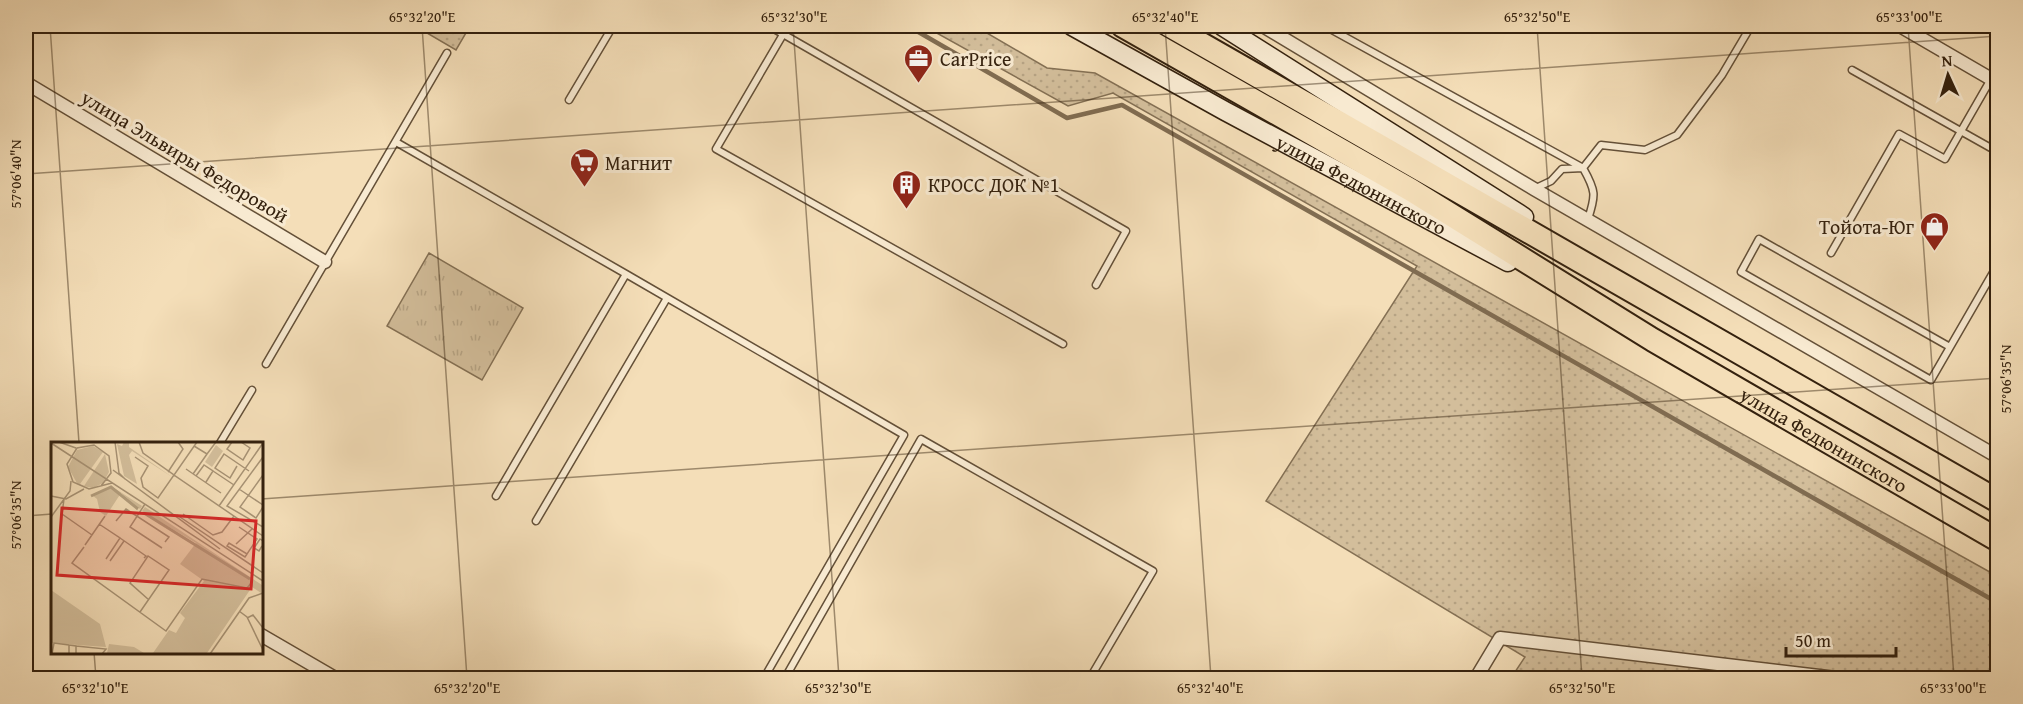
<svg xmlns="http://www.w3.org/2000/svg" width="2023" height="704" font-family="'Gentium Book Plus',serif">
<defs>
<pattern id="grass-dots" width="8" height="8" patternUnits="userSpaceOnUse" patternTransform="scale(1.5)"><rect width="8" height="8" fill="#d3be9b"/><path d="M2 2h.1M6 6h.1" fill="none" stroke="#b6a384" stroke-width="1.8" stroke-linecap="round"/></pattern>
<pattern id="park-tufts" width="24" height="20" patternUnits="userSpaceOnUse" patternTransform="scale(1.5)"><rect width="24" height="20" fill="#d3be9b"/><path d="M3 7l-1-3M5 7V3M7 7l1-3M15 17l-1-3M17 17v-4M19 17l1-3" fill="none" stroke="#b6a384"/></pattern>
</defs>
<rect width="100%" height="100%" fill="#f4deb8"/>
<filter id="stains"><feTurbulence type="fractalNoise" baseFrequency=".00333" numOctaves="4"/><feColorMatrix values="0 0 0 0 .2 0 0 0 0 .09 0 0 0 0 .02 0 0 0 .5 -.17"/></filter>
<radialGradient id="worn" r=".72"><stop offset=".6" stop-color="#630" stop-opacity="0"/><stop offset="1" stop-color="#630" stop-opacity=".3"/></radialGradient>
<path fill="url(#grass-dots)" stroke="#847054" stroke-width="1.5" d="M415,26h55l-14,24z
M924,26h51l72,42 48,5 902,503v102h-486l14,-21 -259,-156 151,-235 -304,-173 -45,13z"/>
<path fill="url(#park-tufts)" stroke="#847054" stroke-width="1.5" d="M429,253l94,55 -41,72 -95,-54z"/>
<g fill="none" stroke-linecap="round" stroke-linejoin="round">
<path stroke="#806c51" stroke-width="4.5" d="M908,26l159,92 55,-13 876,498"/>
<defs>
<path id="lane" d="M769,26l357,205 -30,54
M788,26l-72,123 347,195
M1325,26l258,142 18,-23 44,5 32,-15 45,-60 29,-49
M1984,26l14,7
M1852,70l146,82
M569,100l44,-74
M396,142l230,132 -130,222
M1534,189l17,-8 11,-12 21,-1c13,23 13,27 5,51
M1831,253l68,-119 46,25 46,-80
M626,274l278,161 -140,243
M1950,347l-191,-108 -18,33 190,108 67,-116
M266,364l181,-311
M220,443l32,-53
M536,521l131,-223
M785,678l136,-239 232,132 -63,107"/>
<path id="street" d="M1263,26l271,163 464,268
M1900,26l98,57
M26,83l299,179
M261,635l74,43
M1476,678l24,-40 336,40
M1993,678l5,-6"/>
<g id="secondary">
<path id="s1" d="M1072,26l153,85 283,151"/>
<path d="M1222,26l302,191"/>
</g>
<g id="highway">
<path id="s2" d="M1123,26l288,164 242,150 345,200"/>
<path d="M1170,26c276,158 552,315 828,475"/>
</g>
</defs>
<use href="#lane" stroke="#645038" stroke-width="9"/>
<use href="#street" stroke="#645038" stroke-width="15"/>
<use href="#secondary" stroke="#34210e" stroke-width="21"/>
<use href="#highway" stroke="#34210e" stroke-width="26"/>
<use href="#lane" stroke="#f8ead1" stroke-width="6"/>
<use href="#street" stroke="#f8ead1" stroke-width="12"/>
<use href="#secondary" stroke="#f8ead1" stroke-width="18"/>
<use href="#highway" stroke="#f4deb8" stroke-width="22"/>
</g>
<path fill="none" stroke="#34210e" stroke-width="1.5" stroke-opacity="0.45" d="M50,26l29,417M422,26l45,652M793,26l46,652M1165,26l46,652M1537,26l45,652M1908,26l46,652M26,174l1972,-138M261,499l1737,-121M26,516l26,-2M94,652l2,26"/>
<defs>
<symbol id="office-pin" viewBox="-11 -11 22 30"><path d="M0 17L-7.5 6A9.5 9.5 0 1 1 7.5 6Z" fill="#8f2418" stroke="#f8ead1"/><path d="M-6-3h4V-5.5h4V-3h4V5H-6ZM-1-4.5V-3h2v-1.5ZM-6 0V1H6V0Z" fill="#fff"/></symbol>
<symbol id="supermarket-pin" viewBox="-11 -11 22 30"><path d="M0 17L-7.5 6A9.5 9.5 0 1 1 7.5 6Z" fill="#8f2418" stroke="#f8ead1"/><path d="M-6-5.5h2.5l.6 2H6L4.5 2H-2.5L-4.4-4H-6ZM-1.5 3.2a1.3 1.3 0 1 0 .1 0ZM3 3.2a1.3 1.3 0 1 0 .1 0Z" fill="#fff"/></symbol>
<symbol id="building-pin" viewBox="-11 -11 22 30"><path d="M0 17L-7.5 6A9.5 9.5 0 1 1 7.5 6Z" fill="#8f2418" stroke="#f8ead1"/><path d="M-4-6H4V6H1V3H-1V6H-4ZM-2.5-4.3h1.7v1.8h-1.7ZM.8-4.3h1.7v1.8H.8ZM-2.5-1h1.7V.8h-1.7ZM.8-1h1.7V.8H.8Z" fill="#fff"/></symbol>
<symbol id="shop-pin" viewBox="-11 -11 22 30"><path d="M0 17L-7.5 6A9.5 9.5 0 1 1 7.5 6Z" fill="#8f2418" stroke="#f8ead1"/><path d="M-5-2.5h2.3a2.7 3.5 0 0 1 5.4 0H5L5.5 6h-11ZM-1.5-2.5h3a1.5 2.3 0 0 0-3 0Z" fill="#fff"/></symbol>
</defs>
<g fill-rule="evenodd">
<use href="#office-pin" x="902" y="42" width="33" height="45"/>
<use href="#supermarket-pin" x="568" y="146" width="33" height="45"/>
<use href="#building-pin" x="890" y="168" width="33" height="45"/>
<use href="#shop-pin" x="1918" y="210" width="33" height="45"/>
</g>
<g text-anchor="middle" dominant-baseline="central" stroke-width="6" stroke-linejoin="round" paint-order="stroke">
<g font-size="20" fill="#34210e" stroke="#f8ead1" text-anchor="start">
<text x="940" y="58">CarPrice</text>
<text x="605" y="162">Магнит</text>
<text x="928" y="184">КРОСС ДОК №1</text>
<text x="1914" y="226" text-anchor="end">Тойота-Юг</text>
</g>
<g font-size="20" fill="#34210e" stroke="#f8ead1">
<text transform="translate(185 156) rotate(31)">улица Эльвиры Федоровой</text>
<text stroke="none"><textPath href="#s1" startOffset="330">улица Федюнинского</textPath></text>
<text stroke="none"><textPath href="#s2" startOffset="814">улица Федюнинского</textPath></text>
</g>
</g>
<g transform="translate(51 442)">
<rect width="212" height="212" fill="#f4deb8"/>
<path d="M73,0h5v5l43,30 -40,-26 -3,4 8,29 -13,-8 -7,-32 5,2zM42,4l10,6 -23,32 4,2 21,-32 4,18 -6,11 -10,5 -15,-3 -10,-18 9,-17zM60,44l31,20 -2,3 -19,-16 -15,23 -6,-4 -3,-13 -5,-4zM94,65l117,78 -1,8 -9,-6 -45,66h-54l16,-23 7,3 9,-15 -5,-5 24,-32 -24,-17 16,-21 -54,-32zM0,148l49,34 6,23 -55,-4zM58,202l25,3 10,6h-37z" fill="#d3be9b"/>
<path d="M165,3l7,6 -11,16 -7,-5z" fill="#d3be9b"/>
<path fill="none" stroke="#b39e7e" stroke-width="3" d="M40,54l20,-9 27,22M93,71l106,66"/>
<path fill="none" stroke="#a79274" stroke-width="1.5" d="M8,0l17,6M64,0l4,31 6,6M146,0l-23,33 89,61M181,0l-5,7 16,11 7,-12 -9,-6M0,1l212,138M143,4l13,8 9,-12M84,15l13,9 -7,12 2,9 15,11 16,-23 -31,-22 -4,-11M212,15l-36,49 36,21M186,24l-7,12 -15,-10 9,-14 25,17M135,27l35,24M62,28l107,79M162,29l21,14M117,30l15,-23 -5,-7M142,32l14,-20M212,33l-23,32 16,11 7,-11M145,34l8,-11 9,6 -7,11M50,44l10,-13 -2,-17 -15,-11 -17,3 -10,16 6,18 16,7 23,-6M188,47l24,16M0,54l15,3 18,-10M13,57l-2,15 30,21M94,62l-15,23 32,21M168,64l44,-63M132,72l30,21 9,-3 12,-16M126,73l86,58M0,75l19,-26 1,-10M65,79l10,-12 43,28 -4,5M48,82l21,14 -14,21M188,85l18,12 -10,15 -18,-11 -2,3 18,11 2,-3M69,96l26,18 -2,2M185,102l16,-15M34,103l20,-29M211,104l-3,5 -5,-3 6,-9 3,2M33,105l-12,16 94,68 36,-52 45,9 5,-6M59,119l14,-20M188,169l8,6 16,33M89,170l29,-42 -21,-14 -18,27 19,17M196,176l6,-3 10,13M25,204l30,3 -4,5M1,212l2,-11 15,2M18,212v-9l7,1v8M159,212l39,-56 14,-5"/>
<path fill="#d62828" fill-opacity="0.15" stroke="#d62828" stroke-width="3" d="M11,66l194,13 -5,68 -194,-14z"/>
<rect width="212" height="212" fill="none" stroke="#34210e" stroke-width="3"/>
</g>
<rect width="2023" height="704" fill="none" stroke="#f4deb8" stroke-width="66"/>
<g transform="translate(1948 75) rotate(356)" stroke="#f8ead1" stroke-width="4.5" paint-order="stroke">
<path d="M0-4.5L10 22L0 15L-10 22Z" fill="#34210e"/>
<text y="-9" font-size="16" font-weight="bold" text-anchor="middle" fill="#34210e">N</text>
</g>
<path d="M1786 647v9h110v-9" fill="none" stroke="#34210e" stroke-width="3"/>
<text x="1795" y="647" font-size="18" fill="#34210e" stroke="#f8ead1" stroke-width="4.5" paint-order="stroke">50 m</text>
<rect x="33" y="33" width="1957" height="638" fill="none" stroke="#34210e" stroke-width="2"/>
<g font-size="15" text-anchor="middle" fill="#34210e">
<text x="422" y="22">65°32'20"E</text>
<text x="794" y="22">65°32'30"E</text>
<text x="1165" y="22">65°32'40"E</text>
<text x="1537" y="22">65°32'50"E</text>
<text x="1909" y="22">65°33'00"E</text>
<text transform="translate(16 174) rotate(-90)" y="5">57°06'40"N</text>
<text transform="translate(2006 379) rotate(-90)" y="5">57°06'35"N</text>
<text transform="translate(16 515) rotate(-90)" y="5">57°06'35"N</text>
<text x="95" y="693">65°32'10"E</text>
<text x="467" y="693">65°32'20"E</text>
<text x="838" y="693">65°32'30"E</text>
<text x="1210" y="693">65°32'40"E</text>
<text x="1582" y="693">65°32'50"E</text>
<text x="1953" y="693">65°33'00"E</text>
</g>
<rect width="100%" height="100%" filter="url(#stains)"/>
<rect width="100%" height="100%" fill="url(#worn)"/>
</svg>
